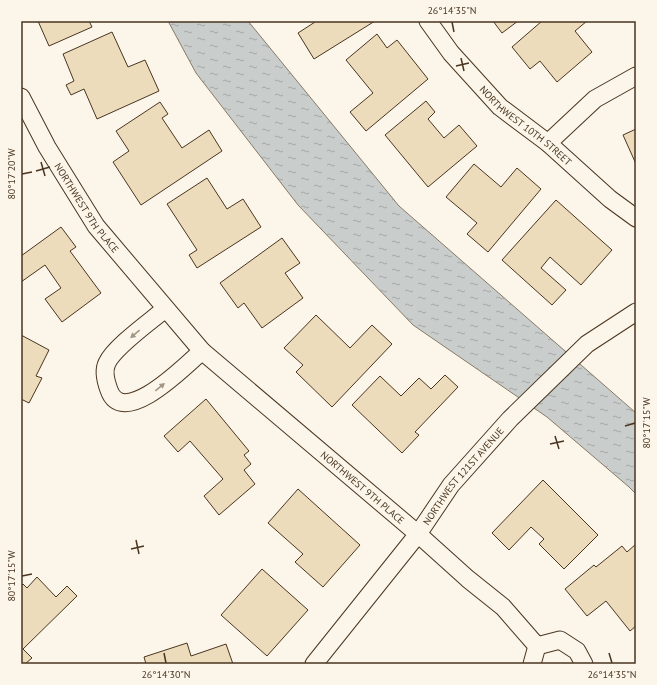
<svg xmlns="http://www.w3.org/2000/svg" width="657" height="685" font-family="'PT Sans',sans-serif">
<defs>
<pattern id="water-ripples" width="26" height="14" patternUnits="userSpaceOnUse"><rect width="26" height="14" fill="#c9cecd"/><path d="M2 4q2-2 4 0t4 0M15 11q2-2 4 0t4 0" fill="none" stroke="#a5a8a6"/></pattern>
</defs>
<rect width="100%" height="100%" fill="#fbf6e9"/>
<path fill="url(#water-ripples)" stroke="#887966" d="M168,21h80l151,185 237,207v81l-7,-7 -82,-70 -134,-92 -115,-120 -102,-132z"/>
<path fill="#ecdcbc" stroke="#4a3520" d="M38,21h51l3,6 -43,19z
M315,21h60l-61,38 -16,-26 17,-11z
M493,21h25l-16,12z
M542,21h45l-12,10 17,21 -35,30 -17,-21 -10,8 -18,-22z
M112,32l16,35 17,-7 14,31 -62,28 -13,-30 -13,6 -5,-10 8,-4 -11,-27z
M377,34l10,14 10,-8 31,39 -62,52 -16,-19 23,-19 -27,-33z
M426,101l9,11 -7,7 16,19 15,-13 18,21 -49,41 -43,-52z
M160,102l8,12 -6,4 20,30 27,-18 13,21 -81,54 -28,-43 16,-11 -13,-20z
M636,129v35l-13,-29z
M474,164l27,23 16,-19 24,21 -53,63 -21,-18 10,-11 -31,-26z
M207,178l20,31 16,-10 18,28 -64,41 -8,-13 8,-5 -30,-46z
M556,200l56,50 -31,35 -31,-28 -9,11 25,22 -14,15 -50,-45z
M61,227l15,20 -6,4 31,42 -39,29 -17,-23 16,-11 -16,-23 -24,17v-26z
M282,238l18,25 -15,10 18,25 -41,30 -18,-25 -6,5 -18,-25z
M316,315l34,33 22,-23 20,19 -60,63 -36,-35 7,-7 -19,-17z
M21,335l28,15 -13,26 6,2 -13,25 -8,-4z
M445,375l13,12 -43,45 4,3 -17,18 -50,-48 28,-29 21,20 18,-18 12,11z
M206,399l43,52 -5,4 7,9 -7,6 11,14 -36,31 -15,-19 19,-17 -33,-38 -12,11 -14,-16z
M543,480l55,55 -34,34 -25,-25 5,-5 -13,-12 -22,23 -17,-17z
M298,489l62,56 -37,42 -28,-25 8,-8 -35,-31z
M636,544v82l-6,5 -24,-30 -19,15 -22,-27 29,-24 2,2 26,-21 5,6z
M262,569l46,41 -41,46 -46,-41z
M37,577l19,20 11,-11 10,10 -54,53 9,9 -7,6h-4v-78l2,-2 4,4z
M187,643l4,13 35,-12 7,20h-87l-2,-7z"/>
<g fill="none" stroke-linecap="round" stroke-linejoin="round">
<defs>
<g id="minor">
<path id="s1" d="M428,21l23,32 49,54 48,36 62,56 26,19"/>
<path id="s2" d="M21,97l26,50 49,79 106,125 216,183 50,45 35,28 34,39"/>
<path d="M548,143l47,-44 41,-23"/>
<path d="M165,309c-14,12 -51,38 -58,54 -4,8 -1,19 2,27 14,40 78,-26 93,-39"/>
<path d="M537,646l23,-6 17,11 7,13"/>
<path id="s3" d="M314,664l104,-130 33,-49 59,-66 77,-75 49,-32"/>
<path d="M532,664l5,-18"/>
</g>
</defs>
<use href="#minor" stroke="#4a3520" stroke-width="19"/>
<use href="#minor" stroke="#fbf6e9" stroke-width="17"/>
</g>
<defs><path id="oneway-solid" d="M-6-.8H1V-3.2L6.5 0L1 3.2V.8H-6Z"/></defs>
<g fill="#a29684">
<use href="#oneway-solid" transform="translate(135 334) rotate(140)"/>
<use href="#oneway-solid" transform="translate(160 387) rotate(-39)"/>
</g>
<path fill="none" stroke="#4a3520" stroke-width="1.5" d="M452,22l2,10M461,58l3,13M456,66l13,-3M41,162l4,14M36,171l14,-4M22,174l10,-2M625,426l10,-3M555,436l4,13M550,444l14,-3M136,540l3,14M131,549l13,-3M22,576l10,-2M164,653l2,10M609,653l3,10"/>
<g text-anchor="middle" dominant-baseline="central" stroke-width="3" stroke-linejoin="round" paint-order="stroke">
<g font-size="10" fill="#4a3520" stroke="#fbf6e9">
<text stroke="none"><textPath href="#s1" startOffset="144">NORTHWEST 10TH STREET</textPath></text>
<text stroke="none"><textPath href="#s2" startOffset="129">NORTHWEST 9TH PLACE</textPath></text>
<text stroke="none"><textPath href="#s3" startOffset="240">NORTHWEST 121ST AVENUE</textPath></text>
<text stroke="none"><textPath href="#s2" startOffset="524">NORTHWEST 9TH PLACE</textPath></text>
</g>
</g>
<rect width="657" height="685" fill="none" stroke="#fbf6e9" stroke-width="44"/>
<rect x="22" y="22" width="613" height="641" fill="none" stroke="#4a3520" stroke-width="1.5"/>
<g font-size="10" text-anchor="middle" fill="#4a3520">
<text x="452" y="14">26°14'35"N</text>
<text transform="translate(11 174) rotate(-90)" y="4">80°17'20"W</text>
<text transform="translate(646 423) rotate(-90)" y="4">80°17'15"W</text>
<text transform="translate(11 576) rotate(-90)" y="4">80°17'15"W</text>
<text x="166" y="678">26°14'30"N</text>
<text x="612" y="678">26°14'35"N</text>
</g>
</svg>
